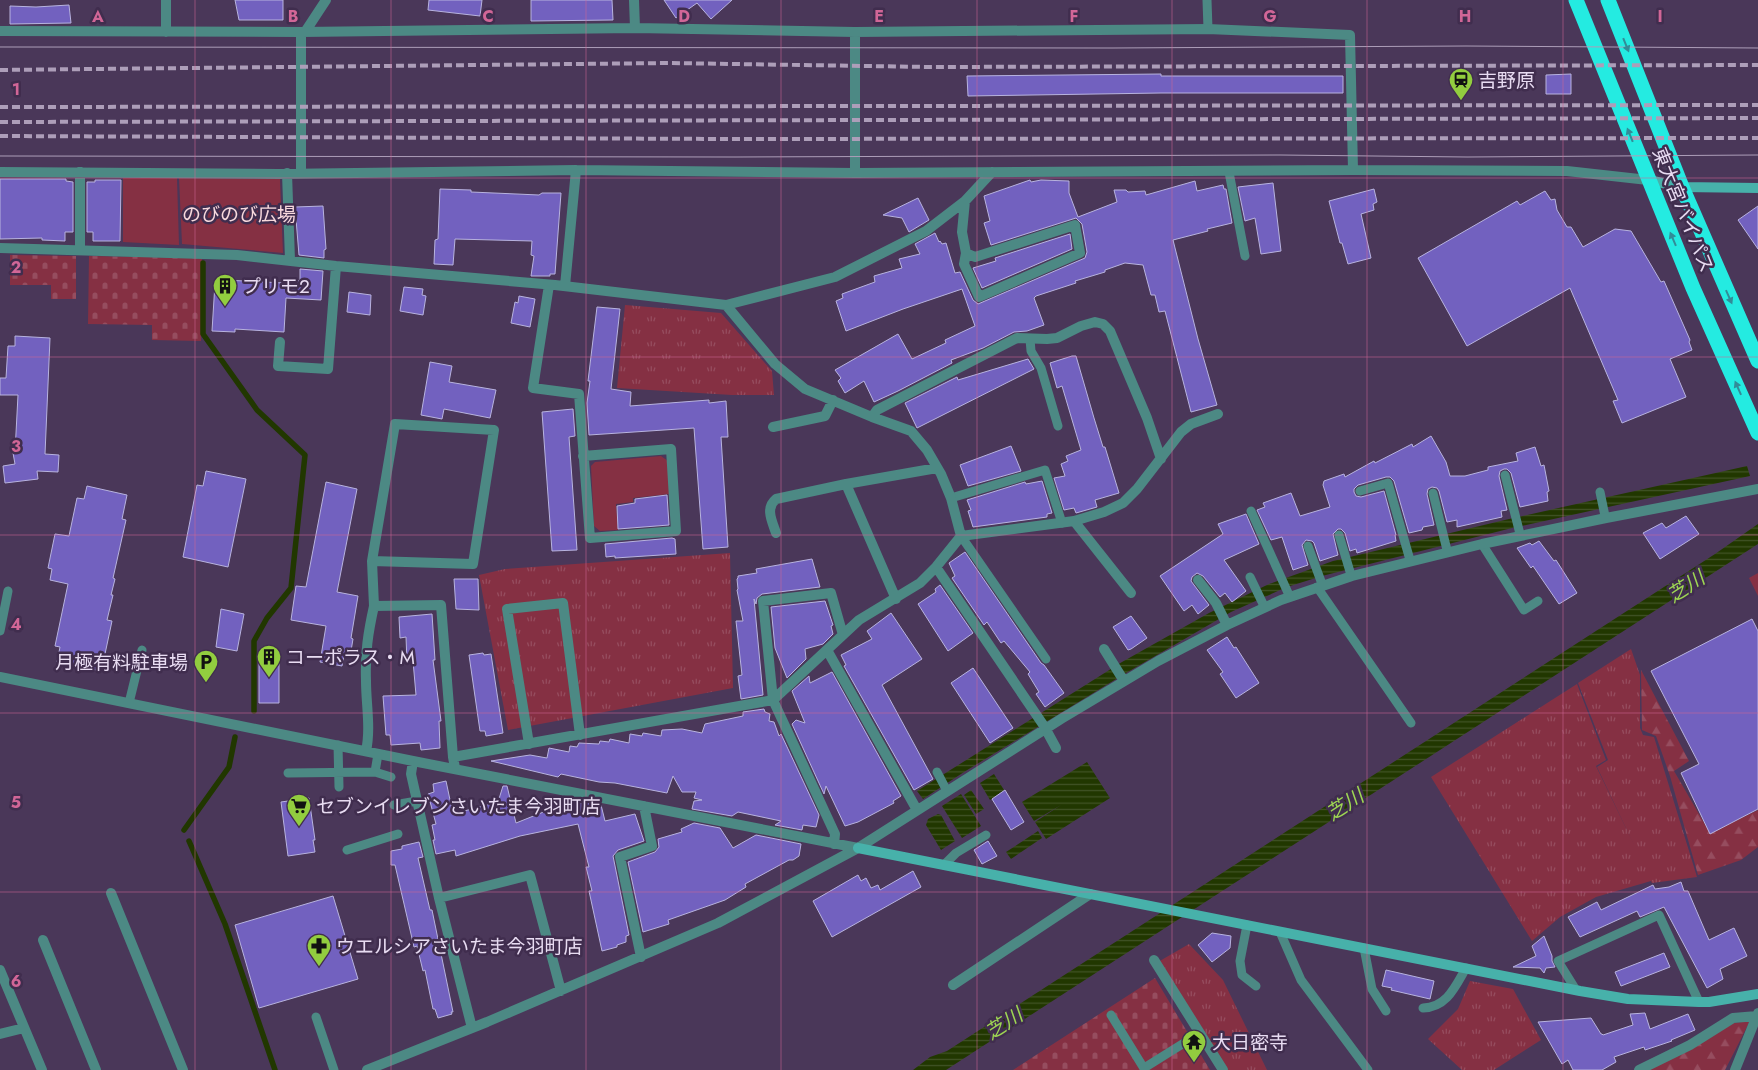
<svg xmlns="http://www.w3.org/2000/svg" width="1758" height="1070" font-family="Jost,'Noto Sans JP',sans-serif">
<defs>
<pattern id="grass-tufts" width="24" height="20" patternUnits="userSpaceOnUse" patternTransform="scale(1.25)"><rect width="24" height="20" fill="#853043"/><path d="M3 7l-1-3M5 7V3M7 7l1-3M15 17l-1-3M17 17v-4M19 17l1-3" fill="none" stroke="#964d5f"/></pattern>
<pattern id="forest-firs" width="22" height="20" patternUnits="userSpaceOnUse" patternTransform="scale(1.25)"><rect width="22" height="20" fill="#853043"/><path d="M5 1l3.5 6h-7zM16 11l3.5 6h-7z" fill="#964d5f"/></pattern>
<pattern id="cemetery-stones" width="16" height="16" patternUnits="userSpaceOnUse" patternTransform="scale(1.25)"><rect width="16" height="16" fill="#853043"/><path d="M2 7V4a2 2 0 0 1 4 0v3zM10 15v-3a2 2 0 0 1 4 0v3z" fill="#964d5f"/></pattern>
<pattern id="water-rules" width="6" height="5" patternUnits="userSpaceOnUse" patternTransform="scale(1.25)"><rect width="6" height="5" fill="#213700"/><path d="M0 2.5h6" fill="none" stroke="#415326"/></pattern>
</defs>
<rect width="100%" height="100%" fill="#4a3759"/>
<path fill="url(#grass-tufts)" d="M625,305l96,8 51,58 2,24h-42l-115,-7z
M730,553l3,135 -225,42 -29,-155 26,-6z
M1631,649l9,26v53l3,7 11,2 43,140 -45,6 -1,-2 -55,16 -36,20 -28,24 -101,-164 146,-93 29,76 -10,6 39,81 -38,-80 11,-7 -30,-77z
M1189,944l34,36 44,90h-40l-69,-108z
M1470,981l43,8 28,51 -47,30h-32l-34,-31 30,-30z"/>
<path fill="url(#forest-firs)" d="M1758,573v23l-9,-18z
M1641,670l48,91 -15,10 36,62 48,-23v37l-17,13 -43,15 -28,-99 -14,-40 -14,-6z
M1750,1021l-25,49h-77l86,-47z"/>
<path fill="url(#cemetery-stones)" d="M10,255l66,1v43h-25v-14h-41z
M89,256l113,2 -1,83 -49,-1v-15l-64,-1z
M1155,978l55,92h-197z"/>
<path fill="#853043" d="M123,178h54l2,67 -56,-3z
M179,178l101,1 3,74 -101,-9z
M661,456l7,5 2,33 -37,4v4l-17,2 2,26 -18,1 -6,-5 -3,-60 4,-4z"/>
<path fill="url(#water-rules)" d="M1747,466l3,10 -238,52 -190,48 -35,11 -56,25 -105,61 -162,99 -41,27 -6,-8 205,-129 87,-49 60,-29 64,-23 176,-42z
M1758,524v20l-812,526h-33l17,-13 17,-6 768,-497z
M1087,762l23,36 -64,41 -11,-17 26,-17 -27,16 -12,-19z
M994,774l10,16 -14,10 -10,-17z
M971,790l13,19 -8,5 -12,-19z
M961,794l20,32 -19,12 -20,-32z
M938,814l3,1 14,26 -14,9 -15,-25 2,-6z
M1038,831l4,7 -31,21 -5,-7z"/>
<g fill="none" stroke-linecap="round" stroke-linejoin="round">
<path stroke="#213700" stroke-width="5.5" d="M203,263v71l54,76 48,45 -14,133 -24,30 -13,23v70
M184,830l45,-63 6,-30
M189,841l36,83 50,146"/>
</g>
<path fill="#7261bf" stroke="#b8b3df" d="M235,0h48v20h-44z
M429,0h53l-2,16 -52,-6z
M531,0h81l1,20 -82,1z
M664,0h68l-21,19 -14,-16 -21,15z
M69,5l2,18 -61,1v-18l26,1z
M1161,74v2h182v17h-182l-193,3 -1,-20z
M1571,74v20h-25v-19z
M0,179h66v2l7,1v50h-8v9l-23,-1v-2l-42,1z
M95,180h26l-1,61h-27v-9h-6v-50h8z
M1030,180l1,2 10,-2 28,1v12l9,24 39,-15 -3,-12h12l2,2 17,-1 1,4 49,-14 2,10 26,-6 1,4h2l6,34 -25,6 1,2 -35,9 25,99 19,66 -26,7 -26,-101 -6,1 -4,-17h-4l-8,-30 -18,-2 -20,7v2l-30,9 1,2 -40,13 -2,2 10,27 -17,6 -13,1 -31,16 -32,12 1,3 -54,28 -24,11 -10,-21 -19,12 -7,-12 3,-3 -6,-8 63,-36 14,25 34,-16 -1,-3 30,-14 -13,-37 -59,20 -57,22 -10,-30 7,-3 -1,-4 33,-12 -1,-6 28,-8 -3,-9 21,-5 -5,-10 20,-11 4,9 1,-1 2,3 4,-1 9,30 5,-1 13,28 5,4 107,-46 2,-6 -5,-28 -6,-6 -85,27 -7,-22 6,-2 -6,-25z
M1273,183l8,68 -20,3 -6,-36 -10,3 -7,-34z
M440,189l31,1v2l68,3 3,-2h19l-6,81h-5v2h-19l3,-20 -3,-1 1,-14 -77,-2 -2,26 -19,-1 1,-24 3,-1z
M1374,189l3,13 -4,2 1,6 -13,4 10,44 -23,6 -6,-21h-2l-11,-42z
M1545,191l6,9 4,-1 2,11 10,17h4l12,20 32,-18 16,2 30,51 3,-1 26,59 -1,2 3,8 -22,9 16,38 -64,26 -9,-22 5,-1 -48,-112 -103,58 -49,-88 99,-57 3,4z
M918,198l11,22 -20,12 -7,-14 -19,-3z
M323,206l3,43 -2,1v8l-25,-3 -4,-48z
M1758,206v43l-20,-29z
M1070,234l2,15 -90,39 -9,-20 23,-7 -1,-3z
M300,269l23,2 -2,29 -35,-2 -2,34 -49,-3v3l-23,-1 3,-48h9l1,-3 59,3 1,-3 15,1z
M404,287l19,2 -1,6 4,1 -3,19 -23,-4z
M349,292l22,3 -1,20 -23,-3z
M519,296l16,3 -5,28 -19,-4 4,-21 3,1z
M597,307l23,2 -9,80 20,3 -1,14 79,-6v3l17,-2 2,36h-7l7,110 -25,2 -9,-121 -105,7 -2,-32 3,-22h-2z
M15,336l35,2 -5,116 14,1 -1,17 -21,-1 1,8 -33,4 -2,-17 12,-2 -2,-11 2,-1 3,-57h-18v-17h6l2,-32h7z
M1072,356h4l18,62 9,29h2l14,46 -24,7 2,7 -21,6 -2,-5 -10,2 -10,-32 11,-2 -4,-12 7,-3 -2,-5 15,-6 -19,-64 -5,2 -7,-25z
M1028,359l6,10 -117,59 -12,-25 52,-26 1,3z
M430,362l22,4 -3,16 47,8 -6,28 -46,-9 -2,10 -21,-4z
M573,409l2,27 -6,1 8,113 -25,1 -10,-139z
M1431,436l15,26 4,14h15l23,-6v-3l30,-6 -2,-8 19,-6 6,19 3,-1 5,26 -2,1 1,9 -28,6 -9,-34 -4,-4h-3l-4,2 -1,5 8,34 -6,1 1,6 -45,10v-7l-10,2 -8,-31 -2,-3 -5,-1 -4,2 -1,5 7,31 -11,2 -1,3 -13,3 -15,-52 -4,-4h-4l-28,8 -4,4v3l2,4 5,1 23,-6 12,44h-1l1,6 -39,12 -1,-4 -6,2 -5,-18 -4,-4h-3l-5,5 5,21 -18,6 -6,-18 -2,-2 -6,-1 -4,5 6,20 -15,5 -11,-33 -11,3 -14,-30 8,-3 -2,-4 28,-10 9,23 30,-9 -7,-22 1,-4 20,-7 1,3 29,-16 1,2 37,-19 1,3z
M1011,446l10,25 -53,15 -8,-21z
M206,471l40,8 -18,88 -45,-10 14,-72 6,1z
M1042,481l10,32 -5,1v3l-74,10 -5,-16 3,-1 -4,-10 58,-18 1,2z
M326,482l31,7 -20,103 21,4 -7,42 2,1 -3,18 -6,-2 -2,11 -22,-4 6,-36 -35,-6 5,-34 10,1z
M87,486l40,9 -5,24 4,1 -13,58 2,1 -4,16h2l-6,25 5,1 -7,33h-5l-4,16 -39,-8 3,-15 -5,-1 13,-62 -18,-4 2,-11 -4,-1 7,-34 14,2 8,-38 7,1z
M667,495l2,30 -51,4 -1,-23 18,-3v-4z
M1246,514l13,30 -35,16 22,31 -14,11 -7,-9 -5,4 -17,-21 -6,-3 -5,4 -1,4 18,24 -11,9 -6,-9 -8,6 -24,-35 63,-42 -5,-10z
M1686,516l13,18 -39,25 -17,-26 19,-10 4,5z
M672,538l3,1 1,15 -61,4v-2l-9,1 -1,-13z
M1539,541l15,20 2,-1 21,33 -18,11 -26,-38 -2,2 -14,-20 13,-5 2,2z
M965,552l76,111 3,2 20,28 -19,14 -9,-13 3,-2 -11,-18 2,-2 -26,-31 -3,2 -14,-21 -3,3 -32,-47 3,-2 -6,-13z
M812,559l8,28 -58,7 -5,4 -1,6 -2,-5 9,96 -22,4 -3,-23 4,-1 -6,-54h7l-6,-31 1,-1 -1,-10 1,-1v-2l19,-3 -1,-4z
M454,579h24l1,31 -23,-1z
M940,585l33,48 -25,18 -30,-47 18,-12 -1,-3z
M825,601l8,24 -2,1 2,8 -10,10 -18,5 1,10 -19,19 -12,-30 -4,-41z
M221,609l23,5 -7,37 -21,-4z
M891,613l31,46 -40,26 51,94 -19,11 -70,-124 2,-1 -5,-10 31,-16 -5,-8z
M432,614l3,46h-2l8,61h-2l1,27 -19,2 -1,-7 -29,2 -1,-10h-4l-3,-39 33,-1 -3,-34 -6,1 -1,-25 -6,1 -1,-21z
M1131,616l16,22 -16,11 -3,1 -15,-23z
M1752,619l6,12v178l-48,25 -29,-61 18,-9 -48,-93z
M1227,637l7,11 2,-1 23,36 -23,15 -16,-24 3,-2 -16,-22z
M259,653h20v50h-20z
M483,653l1,2 7,-1 12,79 -17,3 -1,-5h-5l-11,-76z
M973,668l40,60 -23,15 -39,-60z
M832,672l69,124 -8,5 1,2 -36,19 -13,4 -19,-40 -2,8 -32,-70 4,-4 9,3 -13,-32 17,-15 1,7z
M764,709l1,3 5,2 -1,7 5,1 5,14 2,-2 38,81 -3,12 -13,-2 -1,5 -27,-5 6,-4 -43,-9 -6,4 -40,-7 2,-8 8,-1 -8,-2 2,-6h-14l-9,-16 -6,17 -52,-10 -16,-1 -38,-8 -3,3 -67,-16 39,-6 17,3 2,-10 20,4 1,-6 7,1 2,-4 20,1 1,-3 9,1 1,-3 19,4 1,-9 12,2 1,-3 18,3 1,-6 20,-1 20,4 3,-9 38,-8v-4z
M446,781l7,33 45,-12 5,-16h4l9,37 40,-16 1,4 27,-9 17,3 4,16 30,-7 9,27 -26,9 -5,6 16,79 -3,1v6l-9,3v2l-15,4 -13,-60h3l-6,-24h3l-11,-43 -58,12 -64,20 -1,-6 -19,4 -3,-14h2l-3,-15 4,-1 -8,-30 6,-2 -1,-8z
M1005,790l19,32 -13,8 -19,-31z
M309,798l6,42h-2l2,12 -27,4 -7,-54z
M694,823l26,5 13,20 23,-13 45,9 -2,12 -6,4h-4l-44,24 1,3 -21,13 -57,20 1,4 -26,8 -15,-70 27,-10 4,-5 -1,-8 24,-7 -1,-3z
M988,841l9,15 -15,8 -8,-14z
M419,842l4,15 -5,1 12,52h2l21,102h-2l1,2 -14,4 -3,-9h-2l-8,-39 -2,1 -6,-25 -3,1 -19,-82h-4v-14l11,-2v-3z
M913,871l8,16 -89,50 -19,-36 45,-26 3,6 5,-3 5,10 7,-3 2,5z
M1681,882l3,9h4l21,49 25,-12 13,28 -27,13 3,10 -16,9 -43,-81 -24,10 -3,-6 -57,26 -12,-20 29,-15 4,8 52,-25 2,4 14,-2z
M333,896l25,83 -99,29 -24,-83z
M1212,933l19,3 -1,12 -18,14 -14,-17z
M1544,936l8,20v5l3,6 -9,1 -2,5 -4,-5 -27,-1 23,-11 -4,-10z
M1664,953l6,14 -49,19 -6,-14z
M1386,970l48,11 -4,18 -39,-9 1,-2 -10,-2z
M1645,1013l5,16 38,-15 7,16 -24,10 1,1 -27,9 -1,-3 -30,10 2,5 -14,8h-29l-5,-10 -6,4 -24,-42 53,-4 10,16h1l1,1 30,-10 -3,-11z"/>
<g fill="none" stroke-linecap="round" stroke-linejoin="round">
<path stroke="#4c8984" stroke-width="9" d="M1207,0l1,29
M1229,172l16,84
M1030,339l1,12 10,17 17,58
M1505,475l15,59
M1360,491l28,-8 22,77
M1600,492l5,24
M1433,493l14,57
M951,498l94,-28 17,53
M1251,511l38,84
M1339,535l12,40
M961,536l85,123
M1482,544l42,66 14,-9
M1308,546l14,38
M1250,577l14,29
M1317,587l94,136
M0,631l8,-40
M129,703l13,-53
M338,745l1,42
M375,772l3,-18
M937,772l10,19
M288,773l87,-1 16,5
M394,805l23,-4
M347,850l51,-16
M944,865l12,-12 30,-18
M1247,925l-7,36 2,14 14,11
M1280,932l21,48 67,90
M1364,948l8,41 14,22
M1576,990l-18,-29 101,-46 40,87
M1423,1008c24,-1 32,-21 43,-40
M1111,1015l34,55
M316,1017l18,53
M1144,1068l56,-35"/>
<path stroke="#4c8984" stroke-width="10" d="M634,0l1,28
M0,31l301,1 334,-4 220,4 353,-3 142,6 3,135
M166,32v-32
M305,32l21,-32
M0,172l278,2 298,-4 279,3 498,-3 214,1 81,9
M80,172v78
M287,173l3,87
M301,173v-141
M855,173v-141
M965,201l-3,31 4,21 9,4 100,-32 5,28 -101,44 -15,-33 2,-11
M0,248l237,7 99,11 219,19 171,20 109,-28 91,-46 39,-30 27,-29
M549,285l-16,103 46,6 11,144 86,-7 -5,-82 -88,7
M565,286l11,-116
M280,342l-2,24 50,3 8,-103
M872,417l5,-7 140,-72 30,1 10,-1 24,-12 14,-4 8,2 7,7 37,87 14,41
M773,427l52,-11 8,-16
M846,484l50,115
M1074,521l57,72
M776,533c-4,-12 -11,-25 0,-34l70,-15 91,-16
M961,536l113,-15 30,-9 19,-9 14,-14 44,-57 10,-8 27,-10
M372,561l101,3 21,-134 -99,-6 -23,137 2,45
M936,567l108,159 12,22
M1198,580l18,23 11,22
M1104,649l20,32
M827,650l90,160
M0,677l413,84 445,87
M529,744l-22,-135 56,-6 17,132
M366,751c5,-23 0,-47 0,-70 -1,-28 2,-48 8,-75l67,-1 12,152
M413,761l-2,13 28,124 33,130
M455,768l-2,-11 320,-57 86,-80 61,-37 16,-16 25,-31 -10,-38 -10,-24 -14,-24 -16,-19 -39,-14 -67,-28 -30,-25 -49,-59
M834,844l1,-10 -62,-134 -10,-99 68,-8 12,42
M111,893l72,177
M439,898l91,-23 31,116
M43,940l53,130
M641,957l-21,-100 32,-11 -8,-40
M1154,960l69,110
M0,970l42,100
M953,985l137,-91
M0,1034l24,-6
M367,1070l120,-48 231,-99 140,-75 203,-129 97,-58 69,-36 54,-25 71,-24 130,-32 124,-26 152,-29
M1639,1070l51,-25 43,-27 24,-2
M1735,1070l23,-57"/>
<path stroke="#47b1aa" stroke-width="10" d="M1648,180l34,7 76,1
M858,848l722,143 48,8 71,3h10l49,-8"/>
<path stroke="#24ebe1" stroke-width="15" d="M1576,0l117,288 65,145
M1608,0l74,187 76,174"/>
<path stroke="#ad9eb9" stroke-width="1" d="M0,47l1112,1 354,-2 292,2
M0,156l735,1 545,-2 187,2 291,-2"/>
<path stroke="#ad9eb9" stroke-width="4" stroke-dasharray="8 4" stroke-linecap="butt" d="M0,70l671,-7 258,4 829,-2
M0,107l1758,-2
M0,122l1758,-4
M0,136l733,3 1025,-1"/>
</g>
<defs><path id="oneway-solid" d="M-6-.8H1V-3.2L6.5 0L1 3.2V.8H-6Z" transform="scale(1.25)"/></defs>
<g fill="#328c98">
<use href="#oneway-solid" transform="translate(1626 45) rotate(68)"/>
<use href="#oneway-solid" transform="translate(1630 135) rotate(-112)"/>
<use href="#oneway-solid" transform="translate(1673 239) rotate(-113)"/>
<use href="#oneway-solid" transform="translate(1729 297) rotate(66)"/>
<use href="#oneway-solid" transform="translate(1738 388) rotate(-114)"/>
</g>
<path fill="none" stroke="#d16697" stroke-width="1" stroke-opacity="0.55" d="M195,0v1070M391,0v1070M586,0v1070M781,0v1070M977,0v1070M1172,0v1070M1367,0v1070M1563,0v1070M0,178h1758M0,357h1758M0,535h1758M0,713h1758M0,892h1758"/>
<defs>
<symbol id="station-pin" viewBox="-11 -11 22 30"><path d="M0 17L-7.5 6A9.5 9.5 0 1 1 7.5 6Z" fill="#92cd3f" stroke="#402d4e"/><path d="M-3-6H3Q5-6 5-4V2Q5 4 3 4L4.5 6H3L1.5 4h-3L-3 6H-4.5L-3 4Q-5 4-5 2V-4Q-5-6-3-6ZM-3.5-4v3h7v-3ZM-3.5 1v1.5H-2V1ZM2 1v1.5H3.5V1Z" fill="#111"/></symbol>
<symbol id="building-pin" viewBox="-11 -11 22 30"><path d="M0 17L-7.5 6A9.5 9.5 0 1 1 7.5 6Z" fill="#92cd3f" stroke="#402d4e"/><path d="M-4-6H4V6H1V3H-1V6H-4ZM-2.5-4.3h1.7v1.8h-1.7ZM.8-4.3h1.7v1.8H.8ZM-2.5-1h1.7V.8h-1.7ZM.8-1h1.7V.8H.8Z" fill="#111"/></symbol>
<symbol id="parking-pin" viewBox="-11 -11 22 30"><path d="M0 17L-7.5 6A9.5 9.5 0 1 1 7.5 6Z" fill="#92cd3f" stroke="#402d4e"/><path d="M-3.5-5.5H1a3.5 3.5 0 0 1 0 7H-1V5.5H-3.5ZM-1-3.4V-.6H.8a1.4 1.4 0 0 0 0-2.8Z" fill="#111"/></symbol>
<symbol id="supermarket-pin" viewBox="-11 -11 22 30"><path d="M0 17L-7.5 6A9.5 9.5 0 1 1 7.5 6Z" fill="#92cd3f" stroke="#402d4e"/><path d="M-6-5.5h2.5l.6 2H6L4.5 2H-2.5L-4.4-4H-6ZM-1.5 3.2a1.3 1.3 0 1 0 .1 0ZM3 3.2a1.3 1.3 0 1 0 .1 0Z" fill="#111"/></symbol>
<symbol id="pharmacy-pin" viewBox="-11 -11 22 30"><path d="M0 17L-7.5 6A9.5 9.5 0 1 1 7.5 6Z" fill="#92cd3f" stroke="#402d4e"/><path d="M-2-6h4v4h4v4h-4v4h-4v-4h-4v-4h4Z" fill="#111"/></symbol>
<symbol id="temple-pin" viewBox="-11 -11 22 30"><path d="M0 17L-7.5 6A9.5 9.5 0 1 1 7.5 6Z" fill="#92cd3f" stroke="#402d4e"/><path d="M0-6L5-2H3V0L6.5 2.5H4V6H1.5V3h-3V6H-4V2.5H-6.5L-3 0V-2H-5Z" fill="#111"/></symbol>
</defs>
<g fill-rule="evenodd">
<use href="#station-pin" x="1447" y="66" width="28" height="38"/>
<use href="#building-pin" x="211" y="272" width="28" height="38"/>
<use href="#building-pin" x="255" y="643" width="28" height="38"/>
<use href="#parking-pin" x="192" y="648" width="28" height="38"/>
<use href="#supermarket-pin" x="285" y="792" width="28" height="38"/>
<use href="#pharmacy-pin" x="305" y="932" width="28" height="38"/>
<use href="#temple-pin" x="1180" y="1028" width="28" height="38"/>
</g>
<g text-anchor="middle" dominant-baseline="central" stroke-width="5" stroke-linejoin="round" paint-order="stroke">
<g font-size="19" fill="#e8dcf2" stroke="#402d4e" text-anchor="start">
<text x="1478" y="80">吉野原</text>
<text x="242" y="286">プリモ2</text>
<text x="286" y="657">コーポラス・M</text>
<text x="188" y="662" text-anchor="end">月極有料駐車場</text>
<text x="316" y="806">セブンイレブンさいたま今羽町店</text>
<text x="336" y="946">ウエルシアさいたま今羽町店</text>
<text x="1212" y="1042">大日密寺</text>
</g>
<g font-size="19" fill="#e8dcf2" stroke="#402d4e">
<text transform="translate(1683 210) rotate(68)">東大宮バイパス</text>
</g>
<g font-size="19" fill="#f8d9dd" stroke="#402d4e">
<text x="239" y="214">のびのび広場</text>
</g>
<g font-size="20" font-style="italic" fill="#9ed753" stroke="#402d4e">
<text transform="translate(1686 587) rotate(-33)">芝川</text>
<text transform="translate(1345 805) rotate(-33)">芝川</text>
<text transform="translate(1004 1024) rotate(-33)">芝川</text>
</g>
</g>
<g font-size="16" text-anchor="middle" font-weight="bold" fill="#d16697" stroke="#402d4e" stroke-width="5" stroke-linejoin="round" paint-order="stroke">
<text x="98" y="22">A</text>
<text x="293" y="22">B</text>
<text x="488" y="22">C</text>
<text x="684" y="22">D</text>
<text x="879" y="22">E</text>
<text x="1074" y="22">F</text>
<text x="1270" y="22">G</text>
<text x="1465" y="22">H</text>
<text x="1660" y="22">I</text>
<text x="16" y="95">1</text>
<text x="16" y="273">2</text>
<text x="16" y="452">3</text>
<text x="16" y="630">4</text>
<text x="16" y="808">5</text>
<text x="16" y="987">6</text>
</g>
</svg>
